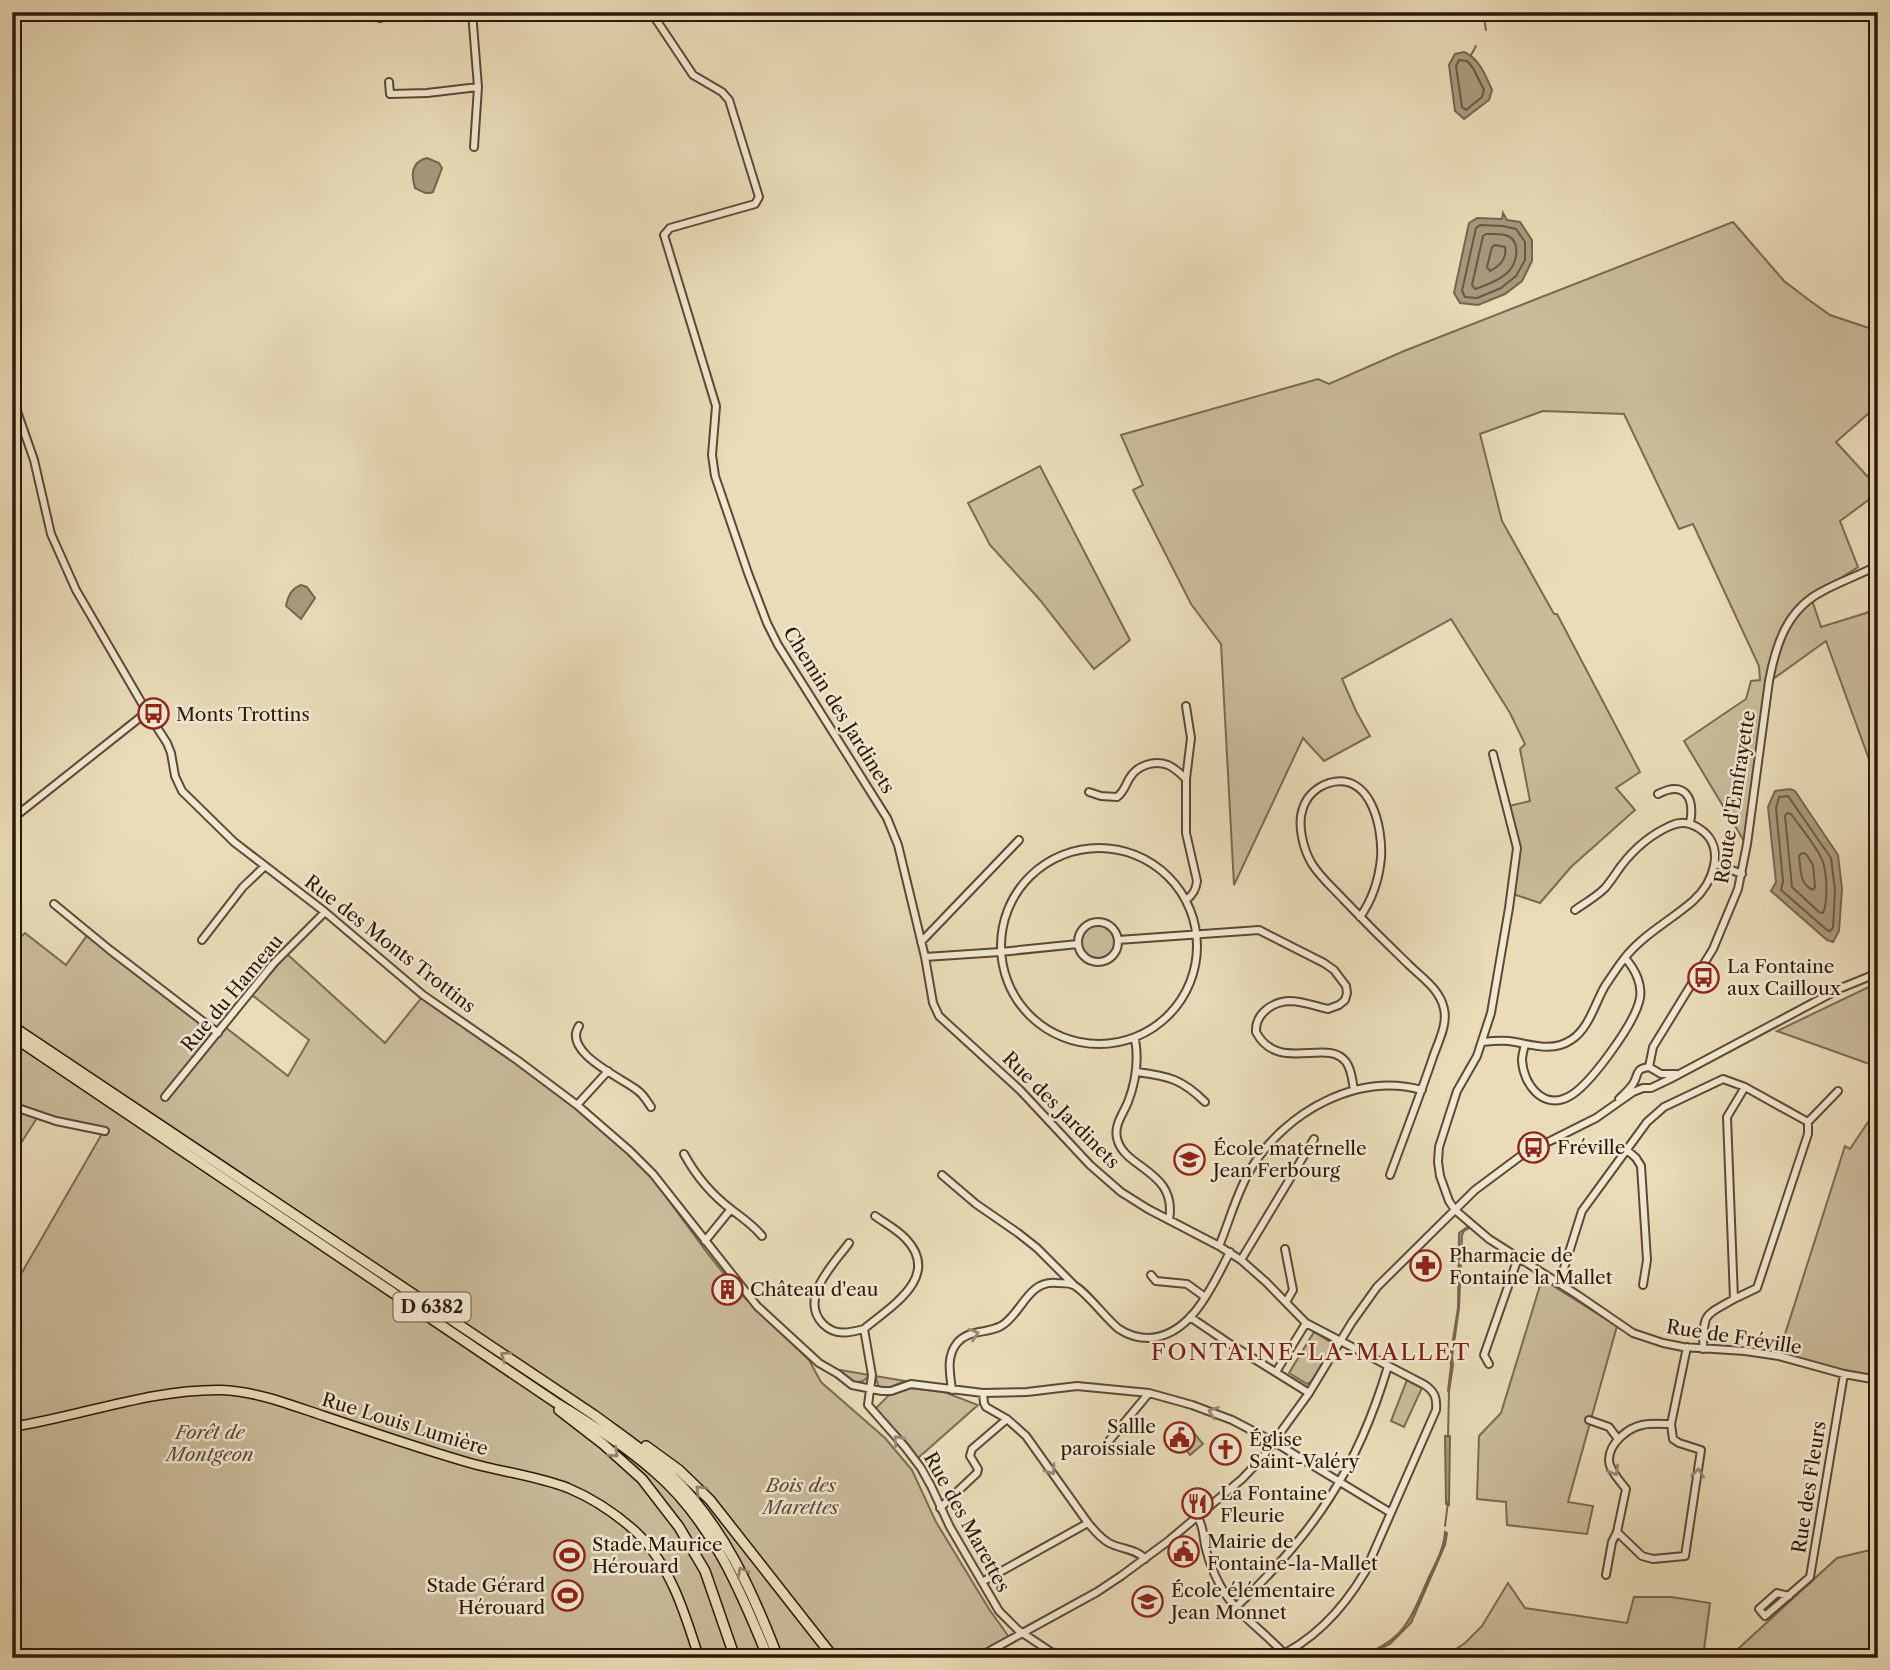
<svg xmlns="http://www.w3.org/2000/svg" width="1890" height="1670" font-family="'Libre Caslon Text',serif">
<rect width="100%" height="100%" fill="#eadcb9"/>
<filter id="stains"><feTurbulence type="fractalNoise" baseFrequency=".00286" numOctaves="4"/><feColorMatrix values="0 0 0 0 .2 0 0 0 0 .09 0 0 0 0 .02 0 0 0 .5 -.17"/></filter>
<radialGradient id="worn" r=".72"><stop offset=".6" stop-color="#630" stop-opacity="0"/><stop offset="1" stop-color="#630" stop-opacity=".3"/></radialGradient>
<path fill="#cabb9b" stroke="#7b6a52" stroke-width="2" d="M1733,222l51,59 25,19 21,15 48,16v74l-42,37 42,46v5l-38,28 18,46 -47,30 10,30 45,-14 12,-6v177l-52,-143 -53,38 -6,2 -23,160 -60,-100 62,-42 5,-18 9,-1 -1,-14 -66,-142 -14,5 -55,-115 -81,-3 -63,23 22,87 52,93h3l83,158 -24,16 19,22 -64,57 -31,36 -27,-9 5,-47 -9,-41 21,-5 -10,-52 5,-5 -15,-31 -59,-94 -109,60 14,32 14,25 -46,25 -21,-23 -69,147 -13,-241 -30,-40 -58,-114 10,-5 -22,-50 197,-56 11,5 75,-33z
M1040,466l90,174 -36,29 -54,-69 -50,-55 -22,-42z
M1080 943a18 18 0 1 1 36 0a18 18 0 1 1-36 0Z
M25,933l41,32 22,-31 130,100 7,-7 63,49 21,-36 -57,-45 35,-41 98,89 37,-46 126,89 82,68 20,21 58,79 30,37 71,69 12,22 64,56 27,32 24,52 53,87 20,28 -25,21h-972v-380l5,3 86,-149 -66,-14 -25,39v-212z
M1878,983v84l-101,-36 98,-47z
M1878,1107v238l-10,30 -28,-5 -61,-17 66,-207 5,3z
M1542,1279l75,47 -49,176 25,4 -6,28 -80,-9 -1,-23 -29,-3 2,-63 22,-23z
M1314,1332l18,11v4l-21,35 -4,2 -18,-11z
M840,1370l29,5c-9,14 -21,4 -31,-4z
M875,1376l30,5 -16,7 -10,-1z
M1407,1380l15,8 -18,39 -13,-6z
M910,1388l34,4 34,13 -60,53 -11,-15 -32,-34 14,-14z
M1193,1432l10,12 -13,11 -5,-7z
M1878,1548v110h-150l109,-100z
M1508,1583l17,25 102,15 7,-26h37l39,6 -7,55h-260l22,-15 17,-17z"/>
<path fill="#a9997d" stroke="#77654e" stroke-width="2" d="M1464,52c15,6 22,24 28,38l-3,10 -25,19 -9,-8 -6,-46 6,-11z
M427,158l12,5 3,5 -9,24c-7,3 -12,-1 -18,-4 -4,-13 -4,-26 12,-30z
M1503,213l4,7 13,2 12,18v21l-10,20 -17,13 -27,11 -18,-2 -6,-10 15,-70 8,-5 25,1z
M301,585l6,2 8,11 -14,21 -15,-13c2,-10 5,-17 15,-21z
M1790,789l5,2 43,64 4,34 -3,42 -6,11 -6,-2 -56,-49 5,-9 -8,-75 7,-16z
M1470,1225l1,2 -7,4 -2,4 -3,73 -7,49 1,8 -4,27 -1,-1 3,-26 -1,-7 8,-50 1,-75z
M1445,1436h5l-1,69 -3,-1z
M1445,1532l2,1 -2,12 -34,78 -21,21 -26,13 -8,1c49,-18 53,-36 72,-79 7,-15 16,-30 17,-47z"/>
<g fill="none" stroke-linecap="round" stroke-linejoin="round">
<path stroke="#6a5842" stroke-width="2" d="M1459,60l8,1 6,7 11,22 -2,7 -16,13 -4,-3 -6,-41z
M1480,225l23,1 13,3 9,13v18l-9,16 -15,12 -24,10 -12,-1 -3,-6 14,-63z
M1486,234c7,0 16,-1 22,2 13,6 9,26 1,35 -8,9 -22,14 -34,18l-3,-4 11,-49z
M1495,245l10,2c2,11 -5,19 -15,24l-3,-4 5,-20z
M1788,796l43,62 4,32 -2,38 -3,3 -3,-1 -46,-40 2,-9 -7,-73 3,-11z
M1787,813l4,1c8,11 29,37 32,48 4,12 5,40 0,51l-4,-1 -27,-25 -7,-71z
M1802,853l4,1 7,11 2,22 -2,3c-14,-6 -12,-20 -14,-34z"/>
<path stroke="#77654e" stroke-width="2" d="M1483,12l3,18
M1471,55l5,-9
M1448,1437l1,-47
M1445,1526l3,-24"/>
<defs>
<path id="minor" d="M472,12l6,75 -4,60
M651,12l42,63 29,17 7,8 30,97 -4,7 -85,24 -6,7 52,171 -4,49 3,21 33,97 19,50 11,22 109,173 11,27 27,112 8,46 6,13 81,74 70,75 31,27 27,17 71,37 22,14 25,22 40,41 119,62c10,7 12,13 11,25l-71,162c-22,37 -50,68 -90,86
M380,18l19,-6
M389,82l1,12 37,-1 51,-6
M12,397l22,63 17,74 25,56 71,122 20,31 4,10 4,23 7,15 52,51 91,70 98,83 94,65 60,45 53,46 23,23 104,132 62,57 19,11 14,11 30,6h9l20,-7 72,9 44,-1 50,-6 72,7 43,12 40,15 42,22 117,71
M1493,754l24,94 -8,60 -18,105 -14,43 -20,35 -18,56 -1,15 2,14 9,25 6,9 34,29 90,57 54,37 30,10 20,4 62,4 34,5 65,18 34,6
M1089,792l12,4 16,1c7,-5 8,-11 12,-18 8,-14 25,-19 39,-14 7,3 13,9 18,14
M1658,794c27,-14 37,4 32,29
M12,819l135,-107
M1001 946a98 98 0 1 1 196 0a98 98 0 1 1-196 0Z
M1716,864l26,10
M1186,900c7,-5 10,-10 11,-19l-11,-48v-54l5,-41 -5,-32
M54,904l56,46 108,83
M1360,917c12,-17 19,-38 21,-59 2,-30 -10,-87 -52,-75 -12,4 -22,13 -26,25 -6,16 0,41 9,56 9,14 21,24 32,36 21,22 42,43 64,64 13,13 32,25 36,45 4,16 -7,35 -12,51 -13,38 -28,77 -42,115
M1078 942a20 20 0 1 1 40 0a20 20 0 1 1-40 0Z
M202,940l41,-53 22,-21
M1118,940l141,-10 65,33 10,7 12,16 1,7 -2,7 -6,5 -11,4c-13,-3 -26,-8 -39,-8 -17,1 -34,13 -33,31 22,42 72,5 90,30 6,8 6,18 8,28
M921,942l98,-102
M925,957l75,-5 78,-8
M579,1026c-17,26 41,51 58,64 6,4 10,11 14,17
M1135,1039c4,22 1,42 -7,63 -5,12 -14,23 -11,36 6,31 61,32 52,82
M1482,1042c9,-1 18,-2 27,-1 22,3 42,12 62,-1 18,-11 24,-37 34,-54 6,-9 12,-18 18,-26 19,-25 47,-39 70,-59 20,-18 34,-54 7,-72 -10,-7 -20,-8 -30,-3 -20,9 -36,23 -49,40 -5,7 -10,15 -16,22 -9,9 -20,15 -30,22
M1525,1044c-1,5 -3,11 -3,16 1,24 21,50 46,37 21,-10 65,-72 71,-95 5,-16 -4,-33 -14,-44
M1649,1067l4,-20 60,-98 25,-60 9,-45 22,-163c7,-37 18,-72 54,-90 18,-10 37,-16 55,-26
M1649,1067l12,7h15
M1137,1072c31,4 45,7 68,30
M165,1097l108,-133 52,-52
M1619,1099c5,-5 10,-9 14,-15 6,-9 1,-15 16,-17
M577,1105l31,-34
M12,1106l44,15 49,10
M1627,1150l9,8 5,8 6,94 -4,25
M684,1154c12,22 28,41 48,56 12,9 21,15 30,26
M942,1175l34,29 42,29 19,15 37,37
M875,1216c10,7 23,14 31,23 36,38 -16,68 -42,90l8,46 -4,30 37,42 16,21 10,18 19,41 49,84 19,19 42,28
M705,1241l26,-32
M849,1243c-15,21 -51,55 -26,81 12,12 26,9 41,5
M1219,1246c11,-26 18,-55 33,-79 34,-55 105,-95 170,-77
M1285,1249l8,41 -7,12
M1241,1260l73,-121
M1151,1275l5,6 31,3 18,13
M1559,1284l23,-73 65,-89 17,-15 59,-28 22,8 63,35 30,-31
M1734,1299l23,-11 51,-154v-12
M1190,1317l37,25 82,51
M1703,1349c1,-37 0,-32 31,-50l-7,-182 18,-30
M1489,1364l-5,-9 34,-97
M1276,1372l30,-49
M952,1390c-2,-17 -6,-33 5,-47 12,-14 29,-9 44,-17 21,-12 26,-46 56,-43 4,0 12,0 16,2 11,4 34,35 46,44 9,6 20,9 30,9 43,-2 64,-54 81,-86
M983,1393l1,10 2,4 21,12 19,17 62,87c6,7 12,15 21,20 11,6 28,6 36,16
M1589,1420l20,7 9,12
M1671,1424c-9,0 -20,-1 -29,1 -14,3 -33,18 -33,35 0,10 11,21 17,29l-9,43 25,24 11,3 32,-3 16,-106 -22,-7 -6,-4 -2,-15 16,-77
M1109,1441l40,-48
M940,1508l37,-35 1,-4 -8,-13 2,-7 35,-30
M1198,1518c6,9 5,21 8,31 3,13 8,25 14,36 15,29 47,48 68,73
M1606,1575l6,-33 5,-10
M982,1582l106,-59
M1789,1596l-12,-3 -18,16 6,7 45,-39 34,-203
M1236,1607c77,-72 122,-139 152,-241
M977,1658l120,-66 24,-16 46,-34 75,-63 20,-21 47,-65 43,-71 25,-35 98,-97 47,-35 74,-37 37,-26 10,-4h8l19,-9 171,-91 37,-15"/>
<path id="major" d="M12,1427c70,-11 138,-38 209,-37 35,1 70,15 103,26 48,16 97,33 146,47 32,9 67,13 98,25 24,10 48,26 67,43 35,33 50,82 64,127"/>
<path id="highway" d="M12,1026l582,389c26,19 53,37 76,59 53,51 82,116 108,184
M12,1036l543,366c35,21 69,43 100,70 56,48 86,119 113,186
M559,1410l44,34 39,35 37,48 26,44 30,87
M646,1446l33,24 31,30 124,158"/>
</defs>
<use href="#minor" stroke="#5c4934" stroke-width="10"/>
<use href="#major" stroke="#2c1808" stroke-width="11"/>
<use href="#highway" stroke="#2c1808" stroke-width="12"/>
<use href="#minor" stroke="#f1e8d2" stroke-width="6"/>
<use href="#major" stroke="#eadcb9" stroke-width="8"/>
<use href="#highway" stroke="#eadcb9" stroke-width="9"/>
</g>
<defs><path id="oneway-chevron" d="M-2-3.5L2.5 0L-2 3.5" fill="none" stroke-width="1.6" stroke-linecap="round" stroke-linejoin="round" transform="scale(1.75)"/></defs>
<g stroke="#988a77">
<use href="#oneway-chevron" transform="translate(974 1334) rotate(-18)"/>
<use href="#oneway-chevron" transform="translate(1213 1412) rotate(-160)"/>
<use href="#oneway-chevron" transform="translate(898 1440) rotate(-132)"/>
<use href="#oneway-chevron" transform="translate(1051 1470) rotate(55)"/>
<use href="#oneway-chevron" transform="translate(1614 1471) rotate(61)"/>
<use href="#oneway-chevron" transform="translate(1698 1473) rotate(-83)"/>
</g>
<g stroke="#948469">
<use href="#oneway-chevron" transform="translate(505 1356) rotate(-146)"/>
<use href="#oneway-chevron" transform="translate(614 1453) rotate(43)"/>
<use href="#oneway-chevron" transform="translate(700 1490) rotate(-136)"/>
<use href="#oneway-chevron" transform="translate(742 1572) rotate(-117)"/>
</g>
<defs>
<symbol id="bus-ring" viewBox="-11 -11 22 22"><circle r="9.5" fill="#f1e8d2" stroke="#8f2418" stroke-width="1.5"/><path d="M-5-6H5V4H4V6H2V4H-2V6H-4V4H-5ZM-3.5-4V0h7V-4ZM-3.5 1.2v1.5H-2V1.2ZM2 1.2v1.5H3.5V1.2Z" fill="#8f2418"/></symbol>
<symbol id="school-ring" viewBox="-11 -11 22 22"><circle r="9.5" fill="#f1e8d2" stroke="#8f2418" stroke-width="1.5"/><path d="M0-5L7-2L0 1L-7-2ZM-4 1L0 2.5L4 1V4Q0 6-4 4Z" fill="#8f2418"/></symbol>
<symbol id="pharmacy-ring" viewBox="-11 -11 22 22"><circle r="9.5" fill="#f1e8d2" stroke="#8f2418" stroke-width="1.5"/><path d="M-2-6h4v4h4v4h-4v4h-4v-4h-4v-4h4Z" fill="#8f2418"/></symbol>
<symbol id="building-ring" viewBox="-11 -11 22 22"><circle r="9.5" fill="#f1e8d2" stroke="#8f2418" stroke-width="1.5"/><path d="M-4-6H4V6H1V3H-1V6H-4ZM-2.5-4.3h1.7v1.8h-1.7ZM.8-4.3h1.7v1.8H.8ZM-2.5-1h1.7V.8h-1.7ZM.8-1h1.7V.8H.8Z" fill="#8f2418"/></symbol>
<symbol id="civic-ring" viewBox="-11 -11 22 22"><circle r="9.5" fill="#f1e8d2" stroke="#8f2418" stroke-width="1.5"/><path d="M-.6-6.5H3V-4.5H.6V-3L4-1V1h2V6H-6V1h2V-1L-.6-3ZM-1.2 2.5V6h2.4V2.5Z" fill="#8f2418"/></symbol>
<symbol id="church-ring" viewBox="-11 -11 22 22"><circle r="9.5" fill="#f1e8d2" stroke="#8f2418" stroke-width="1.5"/><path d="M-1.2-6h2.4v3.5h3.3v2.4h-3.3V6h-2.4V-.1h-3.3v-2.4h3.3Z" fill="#8f2418"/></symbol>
<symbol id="restaurant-ring" viewBox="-11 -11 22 22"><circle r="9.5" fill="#f1e8d2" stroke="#8f2418" stroke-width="1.5"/><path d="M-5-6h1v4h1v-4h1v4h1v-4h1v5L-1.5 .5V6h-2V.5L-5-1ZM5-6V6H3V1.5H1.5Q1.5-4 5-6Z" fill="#8f2418"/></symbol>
<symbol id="stadium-ring" viewBox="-11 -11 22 22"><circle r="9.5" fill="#f1e8d2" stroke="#8f2418" stroke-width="1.5"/><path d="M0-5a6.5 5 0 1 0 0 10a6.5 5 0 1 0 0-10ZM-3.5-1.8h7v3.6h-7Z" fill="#8f2418"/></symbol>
</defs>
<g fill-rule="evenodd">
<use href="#bus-ring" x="136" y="696" width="35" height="35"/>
<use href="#bus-ring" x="1686" y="960" width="35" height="35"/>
<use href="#bus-ring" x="1516" y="1130" width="35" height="35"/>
<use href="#school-ring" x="1172" y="1142" width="35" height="35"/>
<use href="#pharmacy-ring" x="1408" y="1248" width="35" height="35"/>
<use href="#building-ring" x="710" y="1272" width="35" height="35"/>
<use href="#civic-ring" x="1162" y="1420" width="35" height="35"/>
<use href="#church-ring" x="1208" y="1432" width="35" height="35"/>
<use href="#restaurant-ring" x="1180" y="1486" width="35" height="35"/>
<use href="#civic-ring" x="1166" y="1534" width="35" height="35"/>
<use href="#stadium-ring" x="552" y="1538" width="35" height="35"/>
<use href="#stadium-ring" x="550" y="1578" width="35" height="35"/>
<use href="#school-ring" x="1130" y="1584" width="35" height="35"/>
</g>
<g text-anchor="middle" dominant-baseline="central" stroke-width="5" stroke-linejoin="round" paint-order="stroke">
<rect fill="#f1e8d2" stroke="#675645" stroke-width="2" x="393.5" y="1292.5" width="77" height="29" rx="5"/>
<g font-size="18" font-weight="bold" fill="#2c1808">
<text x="432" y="1307">D 6382</text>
</g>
<g font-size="19" fill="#2c1808" stroke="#f1e8d2">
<text transform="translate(839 710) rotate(58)">Chemin des Jardinets</text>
<text transform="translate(1735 797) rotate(-81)">Route d'Emfrayette</text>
<text transform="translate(390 944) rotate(38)">Rue des Monts Trottins</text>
<text transform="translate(232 993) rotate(-50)">Rue du Hameau</text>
<text transform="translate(1061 1110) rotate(45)">Rue des Jardinets</text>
<text transform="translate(1734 1337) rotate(9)">Rue de Fréville</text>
<text transform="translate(405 1424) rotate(17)">Rue Louis Lumière</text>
<text transform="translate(1809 1487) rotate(-81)">Rue des Fleurs</text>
<text transform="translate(967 1522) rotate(61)">Rue des Marettes</text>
</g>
<g font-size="19" fill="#2c1808" stroke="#f1e8d2" text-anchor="start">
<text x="176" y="714">Monts Trottins</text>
<text x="1727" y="966">La Fontaine<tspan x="1727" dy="22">aux Cailloux</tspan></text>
<text x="1557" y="1147">Fréville</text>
<text x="1213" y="1148">École maternelle<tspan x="1213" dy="22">Jean Ferbourg</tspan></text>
<text x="1449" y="1255">Pharmacie de<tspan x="1449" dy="22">Fontaine la Mallet</tspan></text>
<text x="750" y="1289">Château d'eau</text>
<text x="1156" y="1426" text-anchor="end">Sallle<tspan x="1156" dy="22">paroissiale</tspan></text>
<text x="1249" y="1439">Église<tspan x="1249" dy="22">Saint-Valéry</tspan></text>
<text x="1220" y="1493">La Fontaine<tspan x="1220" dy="22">Fleurie</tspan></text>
<text x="1207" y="1541">Mairie de<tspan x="1207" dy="22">Fontaine-la-Mallet</tspan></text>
<text x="592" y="1544">Stade Maurice<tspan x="592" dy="22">Hérouard</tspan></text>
<text x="545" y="1585" text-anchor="end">Stade Gérard<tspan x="545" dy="22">Hérouard</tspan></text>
<text x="1171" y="1590">École élémentaire<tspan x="1171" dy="22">Jean Monnet</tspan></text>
</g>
<g font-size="19" font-style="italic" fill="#5b4934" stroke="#f1e8d2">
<text x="210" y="1432">Forêt de<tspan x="210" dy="22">Montgeon</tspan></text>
<text x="801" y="1485">Bois des<tspan x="801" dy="22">Marettes</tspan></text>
</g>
<g font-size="23" letter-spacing="2" fill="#7a1f14" stroke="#f1e8d2">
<text x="1311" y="1352">FONTAINE-LA-MALLET</text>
</g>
</g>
<rect width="1890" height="1670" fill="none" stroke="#eadcb9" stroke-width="42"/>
<rect x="14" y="14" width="1862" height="1642" fill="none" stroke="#2c1808" stroke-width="3.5"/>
<rect x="21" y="21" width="1848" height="1628" fill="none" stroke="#2c1808" stroke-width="2"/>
<rect width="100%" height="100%" filter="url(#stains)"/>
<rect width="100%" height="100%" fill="url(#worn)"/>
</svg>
